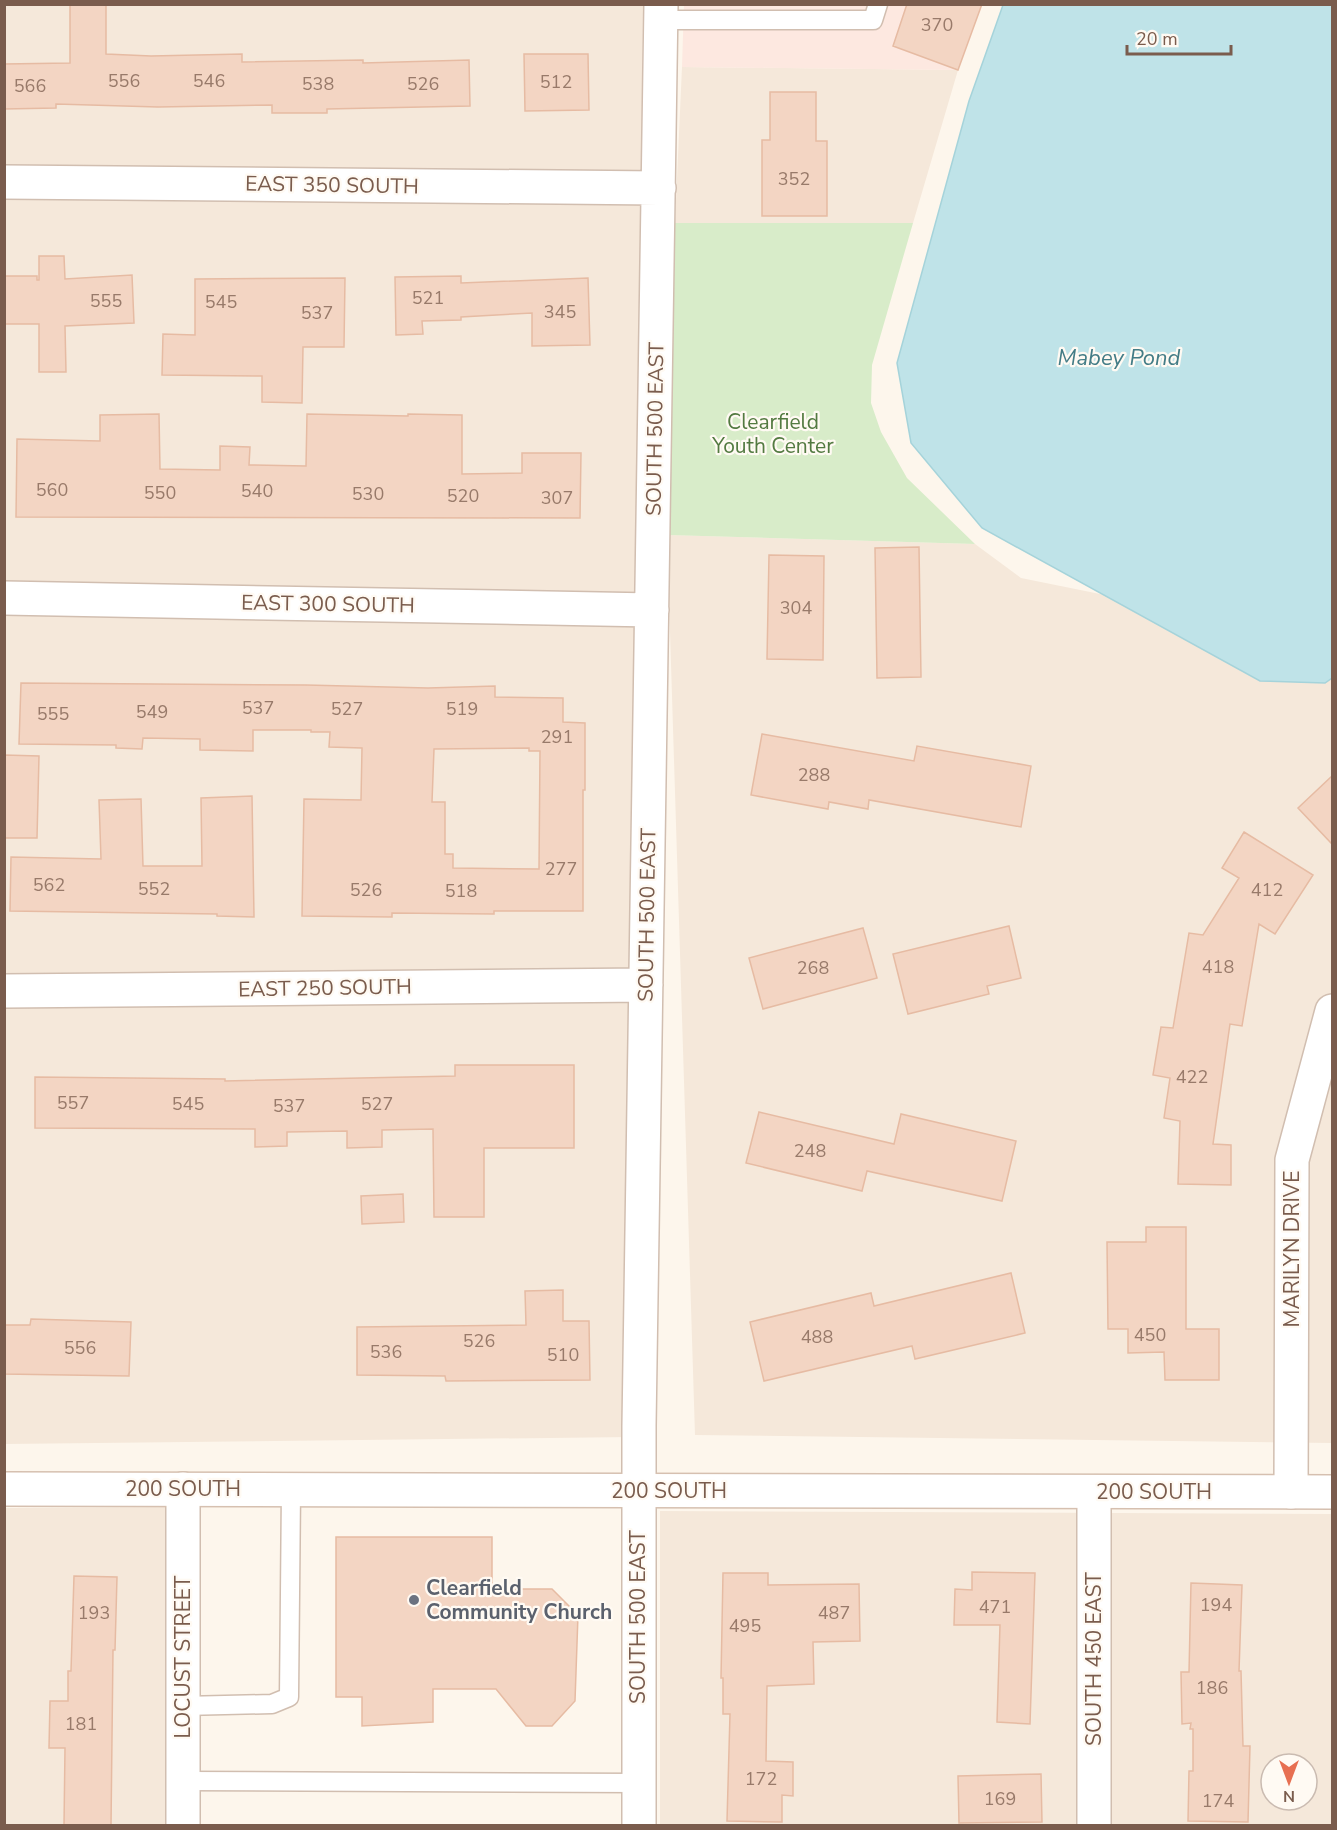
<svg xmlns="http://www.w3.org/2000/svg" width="1337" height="1830" font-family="'Nunito Sans',sans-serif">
<rect width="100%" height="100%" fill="#fdf6ec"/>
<path fill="#f5e8da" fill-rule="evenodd" d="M4,5h639l-12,1432 -626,7z
M682,67l276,3 -45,153h-238z
M667,535l308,9 46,34 242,49 69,-19v835l-637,-8z
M168,1507v318h-163l-1,-317z
M660,1511l672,3v311h-672zM1271,1764h36v36h-36z"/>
<path fill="#fde8e0" d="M684,5h298l-24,65 -276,-3z"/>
<path fill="#d8ecc9" d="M675,223h238l-41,142 -1,38 10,29 26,46 68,66 -308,-9z"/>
<path fill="#bfe3e8" stroke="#a5d3da" stroke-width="1.5" d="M1003,5h329v673l-7,5 -65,-2 -278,-153 -71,-85 -14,-80 72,-262z"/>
<path fill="#f3d5c3" stroke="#e6bba3" stroke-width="1.5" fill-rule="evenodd" d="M70,4h36v50l45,2 91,-2v8l121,-2v3l106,-3 1,46 -143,3v4h-55v-8l-114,2 -102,-3v4l-52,1v-45l66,-1z
M907,4h75l-24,66 -65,-24z
M524,54h64l1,56 -64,1z
M770,92h46v49h11v75h-65v-76h8z
M39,256h25l1,23 67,-4 2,48 -69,3 1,46h-27v-48h-35v-48h33v4h2z
M461,276v7l127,-5 2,67 -58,1v-33l-71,4v3l-39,1 1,13 -27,1 -1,-58z
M345,278l-1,69h-41l-1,56 -40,-1v-26l-100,-1 1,-41 32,1v-56z
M159,414l1,55 60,1v-24l30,1 -1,18 57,1 1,-52 101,2v-2l54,1v59l60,-1v-20h59l-1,65 -564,-1 1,-78 83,2v-26z
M919,547l2,130 -44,1 -2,-130z
M769,555l55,1 -1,104 -56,-1z
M21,683l285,2 122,3 67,-2v11l68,1v24l22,1v67h-2v121h-89v3l-102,-1v4l-90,-1 2,-117 57,1 1,-52 -33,-1 1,-15h-19v-2h-58v21l-53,-1v-11l-57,-1 -1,11 -26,-1v-3l-97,-1zM529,748v3h11l-1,118 -86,-1v-14h-8v-52h-13l2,-53z
M762,734l152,27 3,-15 114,20 -10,61 -152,-27 -1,9 -39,-7 -1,7 -77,-14z
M4,755l35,1 -2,82h-33z
M1332,776v68l-34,-36z
M252,796l2,121 -37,-1v-2l-207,-3 1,-54 90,2 -2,-59 42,-1 2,67h59l-1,-68z
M1244,832l69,43 -38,59 -16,-10 -17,102 -12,-2 -17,120 18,1v40l-53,-1 2,-63 -16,-3 6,-40 -17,-3 8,-48 12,1 16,-95 14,2 36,-57 -17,-10z
M1009,926l12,52 -34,8 2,8 -81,20 -15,-60z
M863,928l14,50 -114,31 -14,-51z
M455,1065h119v83h-90v69h-50l-1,-88 -51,1v17l-35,1v-17l-60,1v14l-32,1v-18l-220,-1v-51l190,2v2l230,-5z
M759,1112l135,32 7,-30 115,27 -14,60 -135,-30 -5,20 -116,-28z
M403,1194l1,28 -42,2 -1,-28z
M1146,1227h40v102h33v51h-54l-1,-28 -36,1v-24h-20l-1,-87h39z
M1011,1273l14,60 -110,26 -3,-13 -148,35 -14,-59 121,-29 3,13z
M563,1290v31h26l1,59 -144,1 -1,-5 -88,-1v-48l169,-2 -1,-34z
M31,1319l100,3 -2,54 -125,-2v-49h26z
M336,1537h156v52h60l26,26 -3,86 -23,25h-26l-30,-37h-63v33l-71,4v-29h-26z
M972,1572l63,1 -5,151 -33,-2 3,-97h-46l1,-36 17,1z
M723,1573h45v12l91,-1 1,57 -47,1 1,42 -47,2 -1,75 27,1v34l-11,-1v27l-55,-1 3,-107h-7v-36h-2z
M74,1576l43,1 -2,73h-2l-2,176h-47l1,-78h-16l1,-47h18v-30h3z
M1191,1583l51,2 -3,86h2l2,75h7l-2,76 -60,-1 1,-50h4v-42h-3l1,-6 -9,1 -1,-52h8z
M1041,1774l1,48 -83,1 -1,-47z"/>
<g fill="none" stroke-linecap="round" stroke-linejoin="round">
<defs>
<path id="lane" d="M661,20h212l5,-16
M183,1706l89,-2 17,-7 2,-207
M183,1781l456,2"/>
<path id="street" d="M4,182l655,6
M4,598l648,12
M4,991l642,-6
M1094,1492v334
M1291,1492l1,-332 40,-149
M183,1826v-337
M639,1826v-400l22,-1422"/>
<path id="secondary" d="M4,1489l1328,3"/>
</defs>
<use href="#lane" stroke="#d1beb0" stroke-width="21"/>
<use href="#street" stroke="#d1beb0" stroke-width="36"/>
<use href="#secondary" stroke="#d6c0b0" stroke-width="36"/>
<use href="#lane" stroke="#fff" stroke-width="18"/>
<use href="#street" stroke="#fff" stroke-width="33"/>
<use href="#secondary" stroke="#fff" stroke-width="33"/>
</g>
<circle fill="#6b7280" stroke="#fffaf3" stroke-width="2" cx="414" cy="1600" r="6"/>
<g text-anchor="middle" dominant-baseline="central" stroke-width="4.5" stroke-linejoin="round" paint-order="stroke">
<g font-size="18" fill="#987a6a">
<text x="937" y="25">370</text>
<text x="124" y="81">556</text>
<text x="209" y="81">546</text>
<text x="556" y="82">512</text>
<text x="318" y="84">538</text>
<text x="423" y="84">526</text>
<text x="30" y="86">566</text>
<text x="794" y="179">352</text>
<text x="428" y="298">521</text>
<text x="106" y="301">555</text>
<text x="221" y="302">545</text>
<text x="560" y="312">345</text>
<text x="317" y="313">537</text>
<text x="52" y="490">560</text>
<text x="257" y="491">540</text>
<text x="160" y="493">550</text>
<text x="368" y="494">530</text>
<text x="463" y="496">520</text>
<text x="557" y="498">307</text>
<text x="796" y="608">304</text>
<text x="258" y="708">537</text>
<text x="347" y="709">527</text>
<text x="462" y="709">519</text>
<text x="152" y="712">549</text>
<text x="53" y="714">555</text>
<text x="557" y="737">291</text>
<text x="814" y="775">288</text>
<text x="561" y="869">277</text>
<text x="49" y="885">562</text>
<text x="154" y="889">552</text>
<text x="366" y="890">526</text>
<text x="1267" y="890">412</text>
<text x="461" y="891">518</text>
<text x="1218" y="967">418</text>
<text x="813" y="968">268</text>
<text x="1192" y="1077">422</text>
<text x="73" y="1103">557</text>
<text x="188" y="1104">545</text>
<text x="377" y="1104">527</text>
<text x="289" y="1106">537</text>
<text x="810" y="1151">248</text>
<text x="1150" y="1335">450</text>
<text x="817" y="1337">488</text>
<text x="479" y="1341">526</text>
<text x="80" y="1348">556</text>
<text x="386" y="1352">536</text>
<text x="563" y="1355">510</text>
<text x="1216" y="1605">194</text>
<text x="995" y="1607">471</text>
<text x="94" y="1613">193</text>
<text x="834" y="1613">487</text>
<text x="745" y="1626">495</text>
<text x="1212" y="1688">186</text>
<text x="81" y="1724">181</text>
<text x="761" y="1779">172</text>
<text x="1000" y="1799">169</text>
<text x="1218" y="1801">174</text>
</g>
<g font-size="21" fill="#7a5c4d" stroke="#fffaf3">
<text transform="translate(332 185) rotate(1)">EAST 350 SOUTH</text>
<text transform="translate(655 429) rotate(-89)">SOUTH 500 EAST</text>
<text transform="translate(328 604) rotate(1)">EAST 300 SOUTH</text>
<text transform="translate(647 915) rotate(-89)">SOUTH 500 EAST</text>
<text transform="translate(325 988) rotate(-1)">EAST 250 SOUTH</text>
<text transform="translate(1292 1249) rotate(-90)">MARILYN DRIVE</text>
<text x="183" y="1489">200 SOUTH</text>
<text x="669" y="1491">200 SOUTH</text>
<text x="1154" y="1492">200 SOUTH</text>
<text transform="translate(638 1617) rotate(-90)">SOUTH 500 EAST</text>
<text transform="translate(183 1657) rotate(-90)">LOCUST STREET</text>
<text transform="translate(1094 1659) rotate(-90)">SOUTH 450 EAST</text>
</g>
<g font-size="21" fill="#537a41" stroke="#fffaf3">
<text x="773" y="422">Clearfield<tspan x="773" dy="24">Youth Center</tspan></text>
</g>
<g font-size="21" font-weight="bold" fill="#5b616d" stroke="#fffaf3" text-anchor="start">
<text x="426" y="1588">Clearfield<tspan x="426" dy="24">Community Church</tspan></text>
</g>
<g font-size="22" font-style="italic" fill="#437c86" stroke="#fffaf3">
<text x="1119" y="358">Mabey Pond</text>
</g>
</g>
<rect width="1337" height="1830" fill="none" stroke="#7a5c4d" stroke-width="12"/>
<g transform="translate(1289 1782) rotate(180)"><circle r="28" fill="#fffaf3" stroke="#cabbb1" stroke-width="1.5"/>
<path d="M0-4.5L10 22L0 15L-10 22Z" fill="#e76f51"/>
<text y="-9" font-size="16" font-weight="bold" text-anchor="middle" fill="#7a5c4d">N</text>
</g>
<path d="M1127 45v9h104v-9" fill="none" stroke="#7a5c4d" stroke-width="3"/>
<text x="1136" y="45" font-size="18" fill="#7a5c4d" stroke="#fffaf3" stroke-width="4.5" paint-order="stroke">20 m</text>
</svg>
